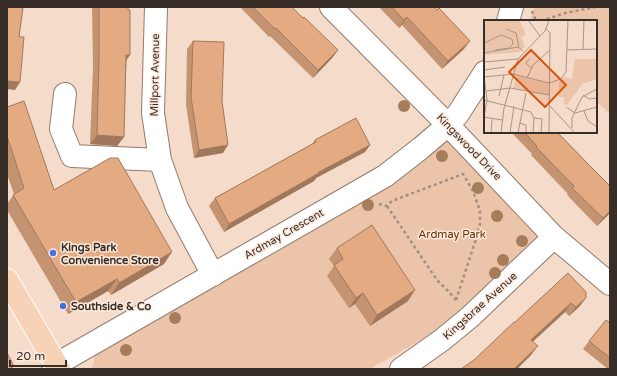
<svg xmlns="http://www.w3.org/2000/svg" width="617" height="376" font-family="'Varela Round',sans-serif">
<rect width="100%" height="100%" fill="#f4dbca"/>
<path fill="#ebc4aa" d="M535,7h75v107l-14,-13v-80h-66z
M449,129l100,108 -67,63 -49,33 -63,36h-278l3,-14 256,-154z"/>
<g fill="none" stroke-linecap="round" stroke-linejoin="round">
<defs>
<path id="minor" d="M156,7l-3,106 7,47 17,48 36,67
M331,7l117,118 106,112 56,47
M508,21l4,-14
M65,94l-4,35 11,27 88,4
M53,369l4,-5 328,-188 36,-28 27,-23 10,-11 27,-42
M401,369l41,-29 28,-23 84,-80"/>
<path id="major" d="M7,280l52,89"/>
</defs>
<use href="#minor" stroke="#927b6c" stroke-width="24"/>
<use href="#major" stroke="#fff" stroke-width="24"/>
<path stroke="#a18f83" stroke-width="2.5" stroke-dasharray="3 3" stroke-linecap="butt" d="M532,11l4,10
M541,21l24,-8 31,-6
M379,204l8,2 5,-5 71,-27 10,17 7,20v13l-3,12 -21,64 1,1
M387,206l50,74 12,12 7,8"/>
<use href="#minor" stroke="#fff" stroke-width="22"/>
<use href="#major" stroke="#f8d2b7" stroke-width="22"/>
</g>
<g fill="#a57d5b">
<circle cx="404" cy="106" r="6"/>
<circle cx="442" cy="156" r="6"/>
<circle cx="478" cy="188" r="6"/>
<circle cx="368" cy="205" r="6"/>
<circle cx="497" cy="216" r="6"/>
<circle cx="522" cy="241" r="6"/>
<circle cx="503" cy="260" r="6"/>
<circle cx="495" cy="273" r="6"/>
<circle cx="175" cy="318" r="6"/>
<circle cx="126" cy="350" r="6"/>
</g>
<path fill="#c49371" d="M92,7h36l-4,130 -7,9 -27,-2 3,-77z
M240,7h52l11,11 35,32 -6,8 -19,20 -43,-42 -1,1z
M379,7h55l30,42 -22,20 -40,-44 -3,3z
M193,41l30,112 -29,5 -8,-53 1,-56z
M7,107l47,83 110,74 -53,31 -3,-4 -40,23 -61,-104v-6l7,-10 -7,-20z
M511,132h46l35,36 18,18v27l-13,13 -30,-31 1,-1 -37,-39 1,-1z
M315,140l55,5 -5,7 -49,26 -2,3 -90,51 -15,-26 6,-8 97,-54z
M337,248l71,53 -38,25 -15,-22 -6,4 -22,-32 7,-10 -5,-7z
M586,298l-7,9 -10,9 -4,-4 -32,29 -2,14 -14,14h-56l13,-9 40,-37z
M610,323v46h-2l-25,-20 6,-8z"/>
<path fill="#a0785c" d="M407,17l-5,8 -3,3 5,-8z
M470,41l-6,8 -22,20 6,-8z
M338,50l-6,8 -19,20 5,-8z
M126,55h4l-6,9z
M7,81l13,1 -5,8 -8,-1z
M97,135l27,2 -7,9 -27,-2z
M228,145l-5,8 -29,5 5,-8z
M370,145l-5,7 -49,26 -2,3 -90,51 5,-8 90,-52z
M610,211v2l-13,13 6,-8z
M172,252l-8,12 -53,31 8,-12z
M117,279l-9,12 -40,23 8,-12z
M415,290l-7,11 -38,25 7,-11z
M363,293l-8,11 -6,4 7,-10z
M586,298l-7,9 -10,9 7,-9z
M571,303l-6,9 -40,37 6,-9z
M538,346l-7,9 -14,14h-3z"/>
<path fill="#e4ab83" stroke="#a0785c" d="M7,7h16l-4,30h5l-4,45 -13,-1z
M99,7h29v3h2v45h-4l-2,82 -27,-2 2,-77z
M253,7h39l11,11 1,-1 34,33 -20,20 -42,-42 -1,1z
M392,7h42l3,3 2,-2 31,33 -22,20 -41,-44 -3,3z
M193,41l31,1 -2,59 6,44 -29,5 -8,-53z
M24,101l30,89 56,-32h8l54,94 -53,31 -2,-4 -41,23 -63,-107 11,-7 -17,-52v-29z
M356,118l14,27 -51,27v1l-90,51 -14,-26 101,-56 -1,-2z
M524,132h33l35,36 18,18v25l-7,7 -31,-30 2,-2 -38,-39 1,-1z
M372,225l43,65 -38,25 -14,-22 -7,5 -22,-33 9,-6 -6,-11z
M568,273l18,19v6l-10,9 -5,-4 -40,37 7,6 -24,23h-53l13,-9 40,-38v1z
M606,320l4,3v35l-21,-17z
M7,353l7,13 -3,2v1h-4z"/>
<g fill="#4670e2" stroke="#fde9dc" stroke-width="1.5">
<circle cx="53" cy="253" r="4"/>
<circle cx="63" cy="306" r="4"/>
</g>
<g text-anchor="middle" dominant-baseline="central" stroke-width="3" stroke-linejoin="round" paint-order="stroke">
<g font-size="11" fill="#382e28" stroke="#fde9dc">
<text transform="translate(155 75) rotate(-89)">Millport Avenue</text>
<text transform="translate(469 147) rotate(46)">Kingswood Drive</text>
<text transform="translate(284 234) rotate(-30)">Ardmay Crescent</text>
<text transform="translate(480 306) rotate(-42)">Kingsbrae Avenue</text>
</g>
<g font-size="11" fill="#643000" stroke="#fde9dc">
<text x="452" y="234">Ardmay Park</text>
</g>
<g font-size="11" font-weight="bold" fill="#382e28" stroke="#fde9dc" text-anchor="start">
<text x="61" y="247">Kings Park<tspan x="61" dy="13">Convenience Store</tspan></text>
<text x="71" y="306">Southside &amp; Co</text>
</g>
</g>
<g transform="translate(484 20)">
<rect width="113" height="113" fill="#f4dbca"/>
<path d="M0,0h35l7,14 -5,4 4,9 -6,5 -35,3zM91,39h22v20l-15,5 -15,21 -3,-1v-7h-5v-15l6,-5 7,2zM32,56l33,7v12l-36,-7z" fill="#ebc4aa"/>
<path fill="none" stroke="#a99689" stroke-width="1" d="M44,0l12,16M22,9l10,4 3,14M62,9l4,4 -1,100M0,23l17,-8 11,4 1,5 -4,4 -14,2M83,30l30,-1M99,30l1,-30M0,33l34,-6 5,4M45,39l-3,4 5,5M0,42l34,-3M0,50l21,-3M0,57l29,-3 36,9 12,-4 5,-7 2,-52M43,58l6,-13 17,-15M2,71l24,-3 39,7M99,75l6,4 8,-1M15,76l5,-21M0,80l47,12 3,6 -1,15M66,86l25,27M82,87l9,6 22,-6M100,91l4,10 9,6M0,97l3,-17 -3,-24M0,97l18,3M50,98l8,1 -1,14M35,103l7,2v8M88,108v-10l10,-21 15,-8M7,113l1,-14M17,113l3,-25 14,-49 27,-28 4,-11M26,113l4,-27M34,113l8,-40"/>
<path fill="#d6550f" fill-opacity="0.15" stroke="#d6550f" stroke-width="2" d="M47,30l35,35 -21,22 -36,-35z"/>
<rect width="113" height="113" fill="none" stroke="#382e28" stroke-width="2"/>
</g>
<rect width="617" height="376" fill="none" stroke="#382e28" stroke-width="16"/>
<path d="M10 360v6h56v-6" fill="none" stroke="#382e28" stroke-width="2"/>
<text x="16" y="360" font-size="12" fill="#382e28" stroke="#fde9dc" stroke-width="3" paint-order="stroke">20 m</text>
</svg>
